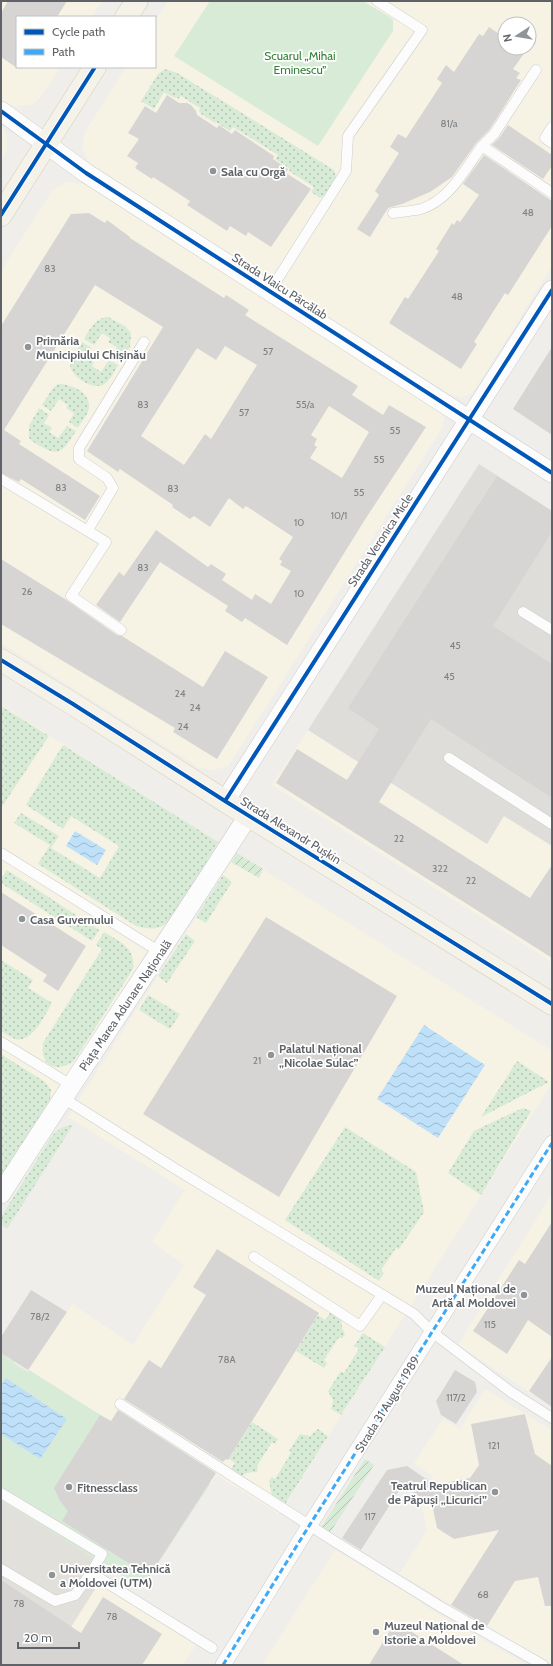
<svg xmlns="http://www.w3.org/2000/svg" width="553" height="1666" font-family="Cabin,sans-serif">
<defs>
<pattern id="grass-dots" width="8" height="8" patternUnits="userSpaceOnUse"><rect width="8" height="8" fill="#d8ebd6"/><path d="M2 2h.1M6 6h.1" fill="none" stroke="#b2c2b1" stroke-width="1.8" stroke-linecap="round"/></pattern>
<pattern id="garden-furrows" width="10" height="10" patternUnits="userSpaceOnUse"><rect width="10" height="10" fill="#d8ebd6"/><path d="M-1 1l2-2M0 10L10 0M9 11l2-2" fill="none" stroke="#b2c2b1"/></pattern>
<pattern id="water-waves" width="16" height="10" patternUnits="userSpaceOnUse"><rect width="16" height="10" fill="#bfe0f9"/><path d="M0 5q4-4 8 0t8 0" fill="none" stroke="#9eb9cd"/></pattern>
</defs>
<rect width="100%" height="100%" fill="#efeeea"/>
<path fill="#f7f3e4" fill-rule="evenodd" d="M1,1h101l-10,16h-75v50h43l-15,24 -9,11 -6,3 -16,1 -13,-6z
M168,1h384v265l-79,126 -4,3 -8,2 -12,-3 -351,-223 -10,-10 -5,-12 1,-15 42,-67h29v-46zM505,24h24v24h-24z
M1,124l4,7 2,10v8l-6,11z
M73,182l14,3 352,224 5,8 -2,11 -213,337 -6,3 -12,2 -11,-2 -199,-125v-372l51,-80 12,-8z
M1,705l217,137 -217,339z
M308,730l178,114 18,-29 48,31v116l-280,-177z
M237,853l315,198v32l-273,431 -63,-39 -6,9 -181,-114 43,-66 61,41 51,-80 -32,-23 33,-52 -117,-73z
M552,1194v213l-94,-62z
M487,1390l65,41v233l-153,-90 28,-43 -7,-33 13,-22 -19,-13 29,-44 17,10 24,-38z
M335,1550l87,52 -1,2 105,61h-264z
M98,1583l98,62 -13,20h-136z"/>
<path fill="#dfddda" d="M479,464l73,47v335l-48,-30 -17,28 -179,-114z"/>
<path fill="#e2e0da" d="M1,1500l108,67 -62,98h-46z"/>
<path fill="url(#grass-dots)" d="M165,69l12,4 157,97 2,7 -11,18 -5,3 -9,-6 3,-5 -25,-16 1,-2 -15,-10 3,-4 -45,-28 -3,4 -14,-9 -1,1 -14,-9v-1l-2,-2 1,-3 -19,-12 -2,3 -3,-2 -1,1 -11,-6 -10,17 -13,-8 17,-27z
M108,317l17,9 6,7 -1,14 -10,15 -9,-6 6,-9 -9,-5 2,-4 -8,-5 -8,12 -10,-6c6,-10 11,-21 24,-22z
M82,342l10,6 -6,9 8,5 -2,4 9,6 8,-12 9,5c-4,7 -8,16 -15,20 -11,5 -33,-9 -33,-21 1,-7 8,-16 12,-22z
M58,384c13,0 33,8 31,24 -1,7 -8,14 -11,20l-9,-6 5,-9 -8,-5 2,-3 -9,-6 -8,12 -9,-6 11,-17z
M39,408l10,7 -5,8 8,5 -3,4 9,6 9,-12 9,5c-10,15 -15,28 -34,16 -5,-2 -9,-5 -13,-9v-12z
M1,706l48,30 -48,72z
M63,745l155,97 -42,71c-12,16 -20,18 -40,13l-98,-62 12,-19 -36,-22 7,-10 38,23 -8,12 49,30 19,-32 -48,-30 -8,13 -37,-24z
M7,870l92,60 -7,11 -91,-58v-4z
M223,875l9,7 -26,41 -10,-6z
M104,932c16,10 32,16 29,37l-59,92c-9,7 -24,10 -30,-3 -2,-5 -1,-10 -1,-15l59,-94 -6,-4z
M186,934l9,7 -28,42 -9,-7z
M1,960l32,20 -5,8 24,15c-7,12 -20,41 -37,36 -5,-2 -10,-6 -14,-8z
M148,995l32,19 -10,15 -31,-19z
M1,1054l44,28 6,8 -1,10 -49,80z
M517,1061l32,21 -68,35z
M523,1108l8,3 -50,84 -33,-22 26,-42z
M73,1125l-66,104 -4,-3 -2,-9 51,-81c6,-7 12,-10 21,-11z
M345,1127l71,45 8,40 -25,37 -3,-1 -15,22 3,3 -5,8 -94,-61z
M331,1312l10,6 1,10 3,6 -3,5 -3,-2 -15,23 3,3 -3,5 -28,-17 22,-36 7,5z
M363,1333l22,14 -44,68 -10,-6 2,-9 -5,-9 13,-20 3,2 15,-24 -5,-3z
M252,1422l26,17 -3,5 -3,-2 -15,24 1,2 -1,4 -10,1 -6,3 -10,-7 4,-6 -6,-4z
M318,1429l10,7 -43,68 -13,-8 -3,-15 3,-4 3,2 16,-26 -2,-2 11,-17 10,2z"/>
<path fill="#d8ebd6" d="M210,1h153l30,18v12l-75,115 -144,-90z
M1,1343l10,8 -4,7 7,3v2l14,9 1,-2 181,114 -68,104 -141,-88z"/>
<path fill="url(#garden-furrows)" d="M237,853l26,16 -4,9 -28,-16z
M365,1459l9,6 -45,69 -9,-5z"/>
<path fill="url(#water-waves)" d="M75,831l31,19 -9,15 -31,-19z
M424,1025l61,40 -47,73 -61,-39z
M6,1378l61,41 -27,40 -39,-25v-48z"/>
<path fill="#d6d5d3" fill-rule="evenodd" d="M8,1h59l-10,16h-40v51l-16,-11v-44z
M489,27l16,11v10h23l-15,21 7,4 -4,5 5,2 -24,38 -8,12 -12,12 -25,35 -22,15 -28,12 -14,4 -18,29 -13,-8 22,-34 -4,-4 24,-38 -9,-6 8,-13 8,4 36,-55 -5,-4 9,-14 8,7 25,-38 4,2z
M167,95l12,8h8l4,2 5,6 1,4 20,13 2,-3 13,9 3,-4 39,26 -1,3 15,10 -2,4 25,16 -40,58 -23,-15 -2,4 -16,-10 -3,5 -40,-26 3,-4 -37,-24 -1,2 -17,-11 3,-5 -11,-7 12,-17 -11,-6 17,-27 11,7z
M508,125l44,30v11l-9,13 -51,-34 7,-7z
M484,155l68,46v25l-44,69 -3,-2 -31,49 3,2 -16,25 -72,-46 16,-26 3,2 31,-48 -3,-2 16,-26 2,2 3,-5 3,2 19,-27 -16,-11z
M89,213l16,10 2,-3 23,17v1l94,60 2,-3 23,15 -4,5 113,71 -6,9 31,20 6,-10 37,22 -60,91 -79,127 -42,-27 -3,4 -17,-11 3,-5 -68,-44 -40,60 -24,-17 23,-33 5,4 32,-46 52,37 3,-3 15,10 -4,6 30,20 3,-6 16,10 20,-33 -11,-6 2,-4 -3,-2 14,-22 -47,-31 -3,3 -14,-11 -19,29 -16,-11 -4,3 -18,-12 1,-2 -53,-36 -2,3 -31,-21 76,-124 -68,-42 -91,145 17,11 -2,3 81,52 -15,24 -64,-41 -2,3 -18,-9v-147l70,-112zM225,346l32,19 -46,74 -6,-5 -21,31 -43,-29 56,-88 19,12zM329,406l40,26 -27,46 -32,-20 7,-11 -3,-2 3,-6 -6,-4z
M552,347v88l-39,-26z
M497,476l55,35v21l-59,94 59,38v134l-121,-79 -52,83 151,96 22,-33v93l-276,-175 21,-34 50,31 32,-51 -31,-21z
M1,559l64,40 52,36 5,1 81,51 22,-36 43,26 -51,82 -44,-27 2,-4 -174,-104z
M1,892l85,54 -28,45 -15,-10 4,-6 -46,-30z
M266,917l131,79 -118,201 -136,-83z
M552,1222v115l-24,-17 -21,34 -34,-23 46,-71 6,4z
M217,1249l102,64 -91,147 -2,-1 -3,3 -99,-63 25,-39 12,8 45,-73 -13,-8z
M31,1290l36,22 -39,58 -27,-17v-16z
M552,1357v50l-23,-16z
M455,1370l20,12 2,10 -21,32 -15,-9 -5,-14z
M118,1410l98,63 -67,103 -87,-55 6,-10 -8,-10 -6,-13 46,-73 11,6z
M525,1414l10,40 17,12v140h-7l-7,-29 -23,4 -28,45 -36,-21 48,-75 -45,9 -17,-11 -5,-24 -30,-18 -41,64 -19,-12 45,-68 20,-4 28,19 35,-7 9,-13 -8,-41z
M1,1580l80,53 22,-36 59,37 -20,31h-141z
M395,1622l9,5 60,38h-95z"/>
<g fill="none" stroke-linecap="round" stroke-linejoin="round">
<defs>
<path id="service" d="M552,127l-7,11 7,5
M482,146l12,-12 42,-64
M393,213c9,-1 20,-2 28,-4 29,-9 44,-40 61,-63l70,47
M270,291l76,-120 2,-35 74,-106 -45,-29
M1,479l105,63 -35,54 50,34
M88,530l25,-42 -6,-10 -28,-19v-11l65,-106
M523,612l29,18
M449,758l103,66
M1,853l159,99
M1,1042l70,43
M63,1098l111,70 240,146 18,18 79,60 41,26
M254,1257l106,69 22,-31
M120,1404l214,137 107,66 102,58
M1,1493l101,61 -11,19 121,75
M1,1569l54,32 20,-6 16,-22"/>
<path id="pedestrian" d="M223,1665l86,-139 243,-383"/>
<path id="minor" d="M1,111l85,62 466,300
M225,801l327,-511
M1,1194c81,-127 166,-251 247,-378"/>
<path id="primary" d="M126,17l11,-16
M1,215l94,-148
M1,660l72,44 152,97 327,203"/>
</defs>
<use href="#service" stroke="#cbcccc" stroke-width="11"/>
<use href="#pedestrian" stroke="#cbcccc" stroke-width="16"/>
<use href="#minor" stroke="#cbcccc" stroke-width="20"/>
<use href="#primary" stroke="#d7ceb8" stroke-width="23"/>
<use href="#service" stroke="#fdfcfc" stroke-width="10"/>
<use href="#pedestrian" stroke="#fdfcfc" stroke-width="15"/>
<use href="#minor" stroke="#fdfcfc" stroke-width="19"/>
<use href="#primary" stroke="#f4f2e9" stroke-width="22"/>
<path stroke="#3fa9f5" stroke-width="3" stroke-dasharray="6 3" stroke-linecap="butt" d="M223,1665l86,-139 243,-383"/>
<defs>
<path id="cycleway" d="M1,111l85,62 466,300
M1,215l94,-148
M1,660l72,44 152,97 327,203
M225,801l327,-511"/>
</defs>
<use href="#cycleway" stroke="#fff" stroke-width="6"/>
<use href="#cycleway" stroke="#0057b8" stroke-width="4"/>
</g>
<g fill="#919496" stroke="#fff" stroke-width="1.5">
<circle cx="213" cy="171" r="4"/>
<circle cx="28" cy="347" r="4"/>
<circle cx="22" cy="919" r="4"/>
<circle cx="271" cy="1055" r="4"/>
<circle cx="524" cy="1295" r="4"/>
<circle cx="69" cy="1487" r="4"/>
<circle cx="495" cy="1492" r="4"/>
<circle cx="52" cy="1575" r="4"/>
<circle cx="376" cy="1632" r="4"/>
</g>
<g text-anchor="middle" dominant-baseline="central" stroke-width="3.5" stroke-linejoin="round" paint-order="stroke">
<g font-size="10" fill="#7e8184">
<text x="449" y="123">81/a</text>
<text x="528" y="212">48</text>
<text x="50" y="268">83</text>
<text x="457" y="296">48</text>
<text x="268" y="351">57</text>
<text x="143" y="404">83</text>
<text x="305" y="404">55/a</text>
<text x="244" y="412">57</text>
<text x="395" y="430">55</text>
<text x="379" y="459">55</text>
<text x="61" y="487">83</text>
<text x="173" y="488">83</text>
<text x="359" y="492">55</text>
<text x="339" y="515">10/1</text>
<text x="299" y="522">10</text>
<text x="143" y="567">83</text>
<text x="27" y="591">26</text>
<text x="299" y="593">10</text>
<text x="455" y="645">45</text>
<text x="449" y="676">45</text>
<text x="180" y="693">24</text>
<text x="195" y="707">24</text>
<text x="183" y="726">24</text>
<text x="399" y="838">22</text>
<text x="440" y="868">322</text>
<text x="471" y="880">22</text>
<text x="257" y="1060">21</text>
<text x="40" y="1316">78/2</text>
<text x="490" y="1324">115</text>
<text x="227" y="1359">78A</text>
<text x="456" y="1397">117/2</text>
<text x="494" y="1445">121</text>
<text x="370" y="1516">117</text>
<text x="483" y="1594">68</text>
<text x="19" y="1603">78</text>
<text x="112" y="1616">78</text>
</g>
<g font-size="12" fill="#348238" stroke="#fff">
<text x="300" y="55">Scuarul „Mihai<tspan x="300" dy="14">Eminescu”</tspan></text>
</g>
<g font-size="12" font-weight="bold" fill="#5f6368" stroke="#fff" text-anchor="start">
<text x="221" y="171">Sala cu Orgă</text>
<text x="36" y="340">Primăria<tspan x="36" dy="14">Municipiului Chișinău</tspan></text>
<text x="30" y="919">Casa Guvernului</text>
<text x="279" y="1048">Palatul Național<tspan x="279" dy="14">„Nicolae Sulac”</tspan></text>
<text x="516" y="1288" text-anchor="end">Muzeul Național de<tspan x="516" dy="14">Artă al Moldovei</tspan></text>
<text x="487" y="1485" text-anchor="end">Teatrul Republican<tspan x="487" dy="14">de Păpuși „Licurici”</tspan></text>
<text x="77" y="1487">Fitnessclass</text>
<text x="60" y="1568">Universitatea Tehnică<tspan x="60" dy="14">a Moldovei (UTM)</tspan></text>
<text x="384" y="1625">Muzeul Național de<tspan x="384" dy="14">Istorie a Moldovei</tspan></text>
</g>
<g font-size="12" fill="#5f6368" stroke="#fff">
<text transform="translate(280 286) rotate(33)">Strada Vlaicu Pârcălab</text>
<text transform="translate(380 540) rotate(-57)">Strada Veronica Micle</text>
<text transform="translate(291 830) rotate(32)">Strada Alexandr Pușkin</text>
<text transform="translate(125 1005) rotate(-56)">Piața Marea Adunare Națională</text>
<text transform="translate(387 1404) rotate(-58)">Strada 31 August 1989</text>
</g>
</g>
<rect width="553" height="1666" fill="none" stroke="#5f6368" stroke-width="4"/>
<rect x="16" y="16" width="140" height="52" fill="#ffffff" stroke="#bfc1c3"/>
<rect x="24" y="29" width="20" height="6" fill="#0057b8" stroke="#bfc1c3"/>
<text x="52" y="36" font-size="12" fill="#5f6368">Cycle path</text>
<rect x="24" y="49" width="20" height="6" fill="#3fa9f5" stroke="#bfc1c3"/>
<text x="52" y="56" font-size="12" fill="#5f6368">Path</text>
<g transform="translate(517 36) rotate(258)"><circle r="19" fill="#ffffff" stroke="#bfc1c3"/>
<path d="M0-3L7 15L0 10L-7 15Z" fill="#919496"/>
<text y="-6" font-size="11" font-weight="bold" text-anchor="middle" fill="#5f6368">N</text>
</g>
<path d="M18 1642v6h61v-6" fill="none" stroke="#5f6368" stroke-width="2"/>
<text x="24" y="1642" font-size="12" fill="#5f6368" stroke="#ffffff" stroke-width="3" paint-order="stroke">20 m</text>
</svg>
